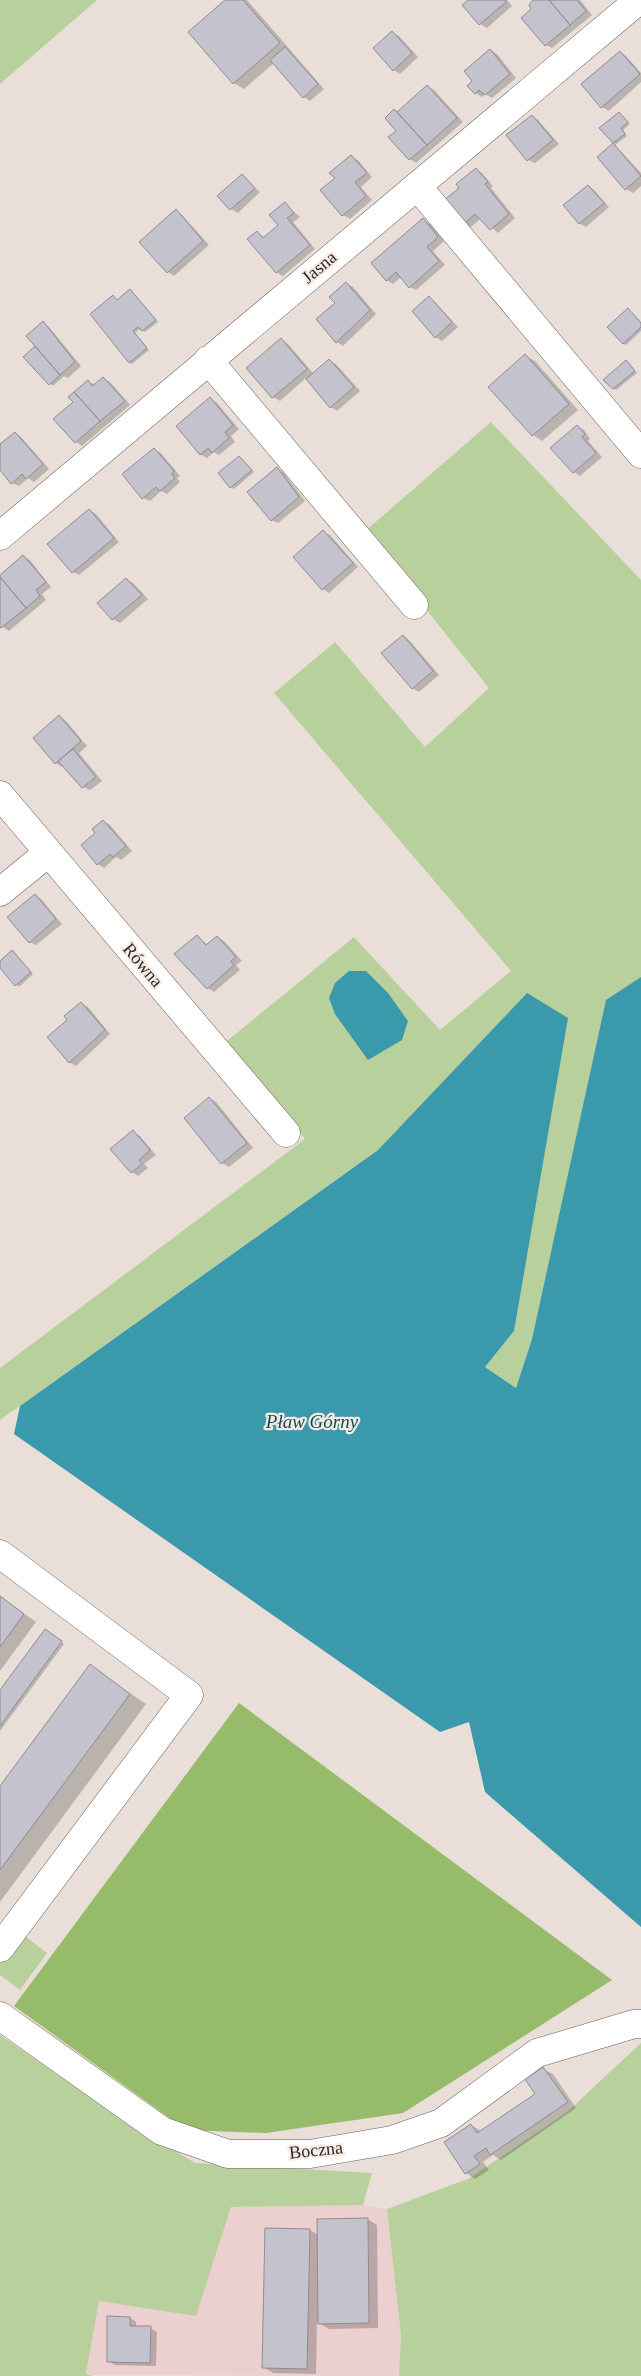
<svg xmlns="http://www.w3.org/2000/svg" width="641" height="2376" font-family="'Times New Roman',serif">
<rect width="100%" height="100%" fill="#e9dfd8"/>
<path fill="#ebd0cf" d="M363,2205l24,4 14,127 -2,40 -313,-1 13,-74 97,14 35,-108z"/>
<path fill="#b8d19c" d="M0,0h97l-97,84z
M491,422l150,158v397l-35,24 -74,338 -16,49 -31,-21 29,-36 13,-338 -149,157 -378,270v-52l305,-229 -78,-98 127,-104 86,93 71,-59 -237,-278 61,-51 90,105 64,-59 -125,-156z
M21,1933l26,20 -27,37 -20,-15v-14z
M0,2035l115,79 80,49 177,10 -9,32 -132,2 -35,109 -97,-15 -13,73 7,2h-93z
M641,2043v333h-242l2,-40 -14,-127 83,-31 97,-66z"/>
<path fill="#96bb6b" d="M239,1703l373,277 -209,133 -137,20 -80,-3 -172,-124z"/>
<path fill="#3a99aa" d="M349,971h17l22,22 20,28 -6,19 -34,20 -33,-46 -6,-16 6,-15z
M641,977v950l-156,-135 -16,-70 -29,10 -426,-298 6,-28 358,-256 149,-157 41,25 -54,313 -29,36 31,21 16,-49 74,-339z"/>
<path fill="#0003" d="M227,0h20l77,89 -14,12 -6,-4 -30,-34 -30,26 -10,-6 -44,-51z
M470,0h37l5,6 -25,22 -7,-4z
M535,0h45l12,15 -40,33 -6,-3 -13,-35z
M393,33l6,3 19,21 -18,17 -6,-4z
M490,50l7,4 19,24 -24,20 -7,-4 -3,3 -7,-4 -1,-12z
M621,53l6,4 14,16v9l-32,29 -7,-4z
M428,87l6,3 29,32 -47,41 -6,-4 -12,-28 -3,-21 3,2z
M532,116l6,4 21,24 -24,19 -7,-3z
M622,116l8,8 -7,6 4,6 -12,9 26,28v13l-8,7 -7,-4 -27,-32 16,-14 -14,-15z
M351,157l7,3 14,17 -11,10 11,13 -22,19 -7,-4 -7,-37z
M476,169l6,4 11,13 -2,2 24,30 -17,15 -17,-15 -10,9 -7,-4 -4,-34z
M242,176l18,16 -22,21 -7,-4z
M588,186l6,4 15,17 -23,20 -7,-4z
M285,204l15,13 -7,5 22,27 -32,27 -7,-4 -19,-40 8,6 15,-12z
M176,211l6,4 27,30 -35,31 -6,-4z
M423,220l7,4 14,17 -11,10 12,14 -29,25 -6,-3 -9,-10 -8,7 -7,-4z
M346,283l7,4 23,27 -33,32 -6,-4v-39z
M130,291l28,31 -13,10 -4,-4 -6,5 14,17 -17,14 -3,-2 -16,-66 5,5z
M429,298l6,4 23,25 -16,14 -6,-4z
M628,310l13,12v9l-15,14 -3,-2z
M43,323l6,4 32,39 -13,12 -4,-2 -11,10 -28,-29 10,-9z
M282,340l6,4 26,30 15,-13 7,3 24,27 -23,20 -6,-4 -25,-29 -26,23 -7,-4z
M526,356l9,5 43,49 -36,31 -9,-6z
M629,363l8,10 -21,17 -3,-2z
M103,378l7,4 20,23 -48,41 -6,-4 -2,-40 14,-21 7,4z
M210,399l7,4 22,26 -8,7 4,6 -16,13 -5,-3 -7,6 -7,-4z
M577,426l7,4 6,9 -2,2 14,16 -22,19 -6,-4z
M15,433l6,4 28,32 -15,13 -6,-4 -9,8 -7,-3 -12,-15v-22z
M154,449l7,4 19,23 -3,2 3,4 -13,12 -6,-3 -11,10 -7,-3z
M239,457l15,15 -20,17 -3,-2z
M277,469l6,3 22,29 -27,22 -7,-3z
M89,510l7,4 23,28 -40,33 -6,-3z
M323,532l7,3 28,32 -29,26 -6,-4z
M23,556l7,4 21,27 -9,7 4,6 -37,31 -9,-6v-49z
M127,579l6,4 15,16 -28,24 -7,-4 -15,-16z
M403,636l6,4 30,35 -20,17 -7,-4z
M60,717l6,4 21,25 -8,7 23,28 -12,9 -7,-3 -19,-22 -2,2 -6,-4z
M103,821l7,4 22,26 -11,9 -5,-3 -12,11 -6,-4 -1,-31z
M35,895l6,4 21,25 -26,21 -7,-3z
M197,937l11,8 9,-8 7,4 18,20 -6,4 4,5 -26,22 -6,-4z
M13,951l20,23 -14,13 -19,-21v-4z
M81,1003l7,4 22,27 -34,32 -7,-4 -1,-42z
M209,1098l7,4 37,46 -24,19 -7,-4 -37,-45z
M133,1132l7,4 16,19 -12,9 4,4 -10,8 -6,-4z
M0,1596l36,26 -36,49z
M48,1632l16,12 -64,87v-39z
M90,1666l56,38 -146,198v-114z
M543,2069l10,5 23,34 -75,52 -8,-5 -10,7 6,8 -14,9 -9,-6 5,-48 10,6 55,-37z
M367,2219l10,6 1,103 -49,1 -12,-7 -1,52 -43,-1 -10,-6 47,-137 8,5z
M130,2318l6,4v6h14l7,4 -1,34 -41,-1 -7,-4z"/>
<path fill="#c3c2cd" stroke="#8d8b96" d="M225,0h18l37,43 -47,41 -45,-52z
M468,0h37l1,2 -27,23 -17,-20z
M533,0h16l21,25 -25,21 -24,-28 10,-9 -2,-4z
M549,0h28l9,11 -16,14z
M392,31l20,22 -19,18 -20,-23z
M285,47l33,37 -15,14 -33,-38z
M490,49l20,25 -25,21 -6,-5 -4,4 -8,-8 5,-5 -8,-10z
M620,51l20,23 -39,34 -20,-24z
M427,85l30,33 -30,27 -30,-33z
M394,109l33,36 -18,15 -21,-23 8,-6 -11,-13z
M619,112l9,10 -7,6 4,6 -12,9 -14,-15z
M532,115l21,25 -26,21 -21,-26z
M613,143l28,33 -16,14 -28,-33z
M351,155l16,18 -12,9 11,14 -24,20 -22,-26 15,-12 -6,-5z
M476,168l12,14 -3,2 24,30 -19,16 -15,-16 -11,10 -21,-23 16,-13 -3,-4z
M242,174l13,14 -25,22 -13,-14z
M588,185l16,18 -25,21 -16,-19z
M285,202l9,11 -7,5 23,27 -34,28 -29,-34 10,-8 6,7 15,-13 -9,-10z
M176,209l27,32 -36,32 -28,-31z
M423,218l15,19 -11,10 12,14 -30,27 -13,-16 -10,9 -15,-18z
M346,282l24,28 -34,33 -20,-24 19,-16 -6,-6z
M130,289l26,31 -14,11 -4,-4 -5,4 14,17 -18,15 -39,-49 23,-19 4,5z
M429,296l23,26 -17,16 -23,-27z
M628,308l13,15v4l-18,17 -16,-17z
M43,321l32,41 -15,13 -34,-39z
M281,338l26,31 -35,29 -26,-30z
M35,346l25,29 -11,10 -26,-28z
M525,354l44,50 -37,32 -44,-49z
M329,359l25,28 -24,21 -24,-29z
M626,360l9,11 -22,18 -10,-9z
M103,377l22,24 -25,20 -26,-29 14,-12 4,6z
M74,392l26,29 -25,22 -22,-24 20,-17 -5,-5z
M210,397l23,28 -8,7 4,6 -17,15 -4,-5 -8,7 -24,-29z
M577,425l8,9 -3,3 14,16 -23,20 -23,-25z
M15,432l28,32 -17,15 -4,-5 -11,10 -11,-14v-26z
M154,448l20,23 -2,3 3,4 -15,13 -4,-4 -14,12 -20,-25z
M239,456l13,14 -22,18 -12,-15z
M277,467l22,30 -28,24 -24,-29z
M89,509l25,29 -42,35 -25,-29z
M323,530l30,33 -31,27 -29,-33z
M23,555l23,27 -10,8 4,6 -14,12 -26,-31v-2z
M0,577l26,31 -25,20 -1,-1z
M126,578l16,17 -30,25 -15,-17z
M403,635l30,36 -21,18 -31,-36z
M59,715l22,26 -26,23 -22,-26z
M73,749l23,28 -14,11 -24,-27z
M103,820l23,26 -13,11 -3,-3 -13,11 -16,-20 14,-12 -3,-4z
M35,894l21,25 -27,24 -22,-26z
M197,935l9,10 11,-9 19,21 -5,4 3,4 -27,24 -33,-35z
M12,950l19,22 -16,14 -15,-18v-7z
M81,1002l24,28 -36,33 -22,-26 20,-17 -3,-4z
M209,1097l38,46 -26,21 -37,-46z
M133,1130l17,20 -11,10 3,4 -11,9 -21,-24z
M0,1596l24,18 -24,33z
M45,1629l17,12 -62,85v-36z
M90,1664l40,30 -130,176v-84z
M543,2067l25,35 -78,53 -4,-7 -12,8 6,8 -15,10 -21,-32 27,-18 6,9 58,-39 -10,-15z
M368,2218l1,105 -51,1 -1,-105z
M265,2228l45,1 -3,140 -45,-1z
M107,2316l23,1v9h21l-1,37 -43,-1z"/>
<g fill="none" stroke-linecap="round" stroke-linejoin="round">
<defs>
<path id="minor" d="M417,186l224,268
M208,360l206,245
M0,536l639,-536
M0,795l286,338
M0,892l48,-39
M0,1554l189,141 -189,253
M0,2016l162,115 66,23h82l82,-14 49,-17 96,-70 97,-29h7"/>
</defs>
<use href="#minor" stroke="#6a615a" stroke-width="29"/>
<use href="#minor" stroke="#fff" stroke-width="28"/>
</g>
<g text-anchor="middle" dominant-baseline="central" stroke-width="4.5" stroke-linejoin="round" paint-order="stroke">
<g font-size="18" fill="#2d2926" stroke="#f7ece5">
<text transform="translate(319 267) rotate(-40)">Jasna</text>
<text transform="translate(143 965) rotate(50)">Równa</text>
<text transform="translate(316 2150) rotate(-6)">Boczna</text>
</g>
<g font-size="19" font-style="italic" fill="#134b54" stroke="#f7ece5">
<text x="312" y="1421">Pław Górny</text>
</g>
</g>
</svg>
